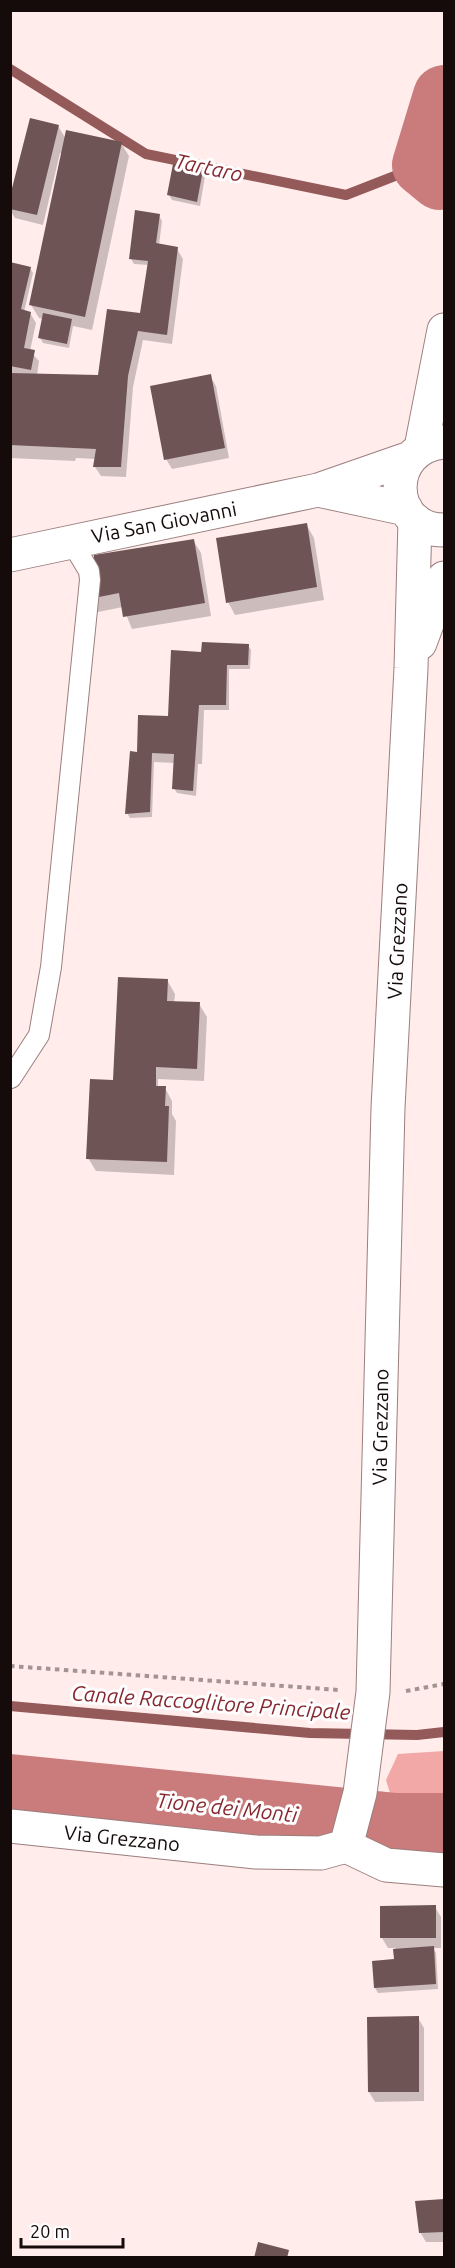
<svg xmlns="http://www.w3.org/2000/svg" width="455" height="2268" font-family="Ubuntu,sans-serif">
<rect width="100%" height="100%" fill="#ffeceb"/>
<path fill="#f2a8a7" d="M444,1751v66l-41,1 -10,-15 -7,-23 12,-26z"/>
<path fill="#0003" d="M58,126l8,13 55,4 8,13 -37,174 -19,-4 -4,22 -26,-5 -3,-5 3,-19 -4,-1 -8,-13 32,-151 -3,-1 -17,72 -28,-7 -5,-8v-8z
M202,171l3,5 -5,30 -28,-6 -3,-5z
M159,216l3,5 -3,24 18,4 6,10 -11,85 -29,-4 -10,47 -7,90 -25,-1 -6,-9 1,-8 -20,-1 -1,3 -65,-3v-194l20,4 3,5 -9,39 6,1 6,10 -6,28 9,10 -2,14 62,2 42,-63 8,-49 -15,-1 -3,-5z
M210,376l6,10 13,72 -57,11 -6,-10z
M306,524l8,14 10,62 -89,15 -7,-13z
M193,540l8,13 10,63 -79,13 -9,-22 -25,5 -7,-13z
M248,645l3,5 -1,19h-21v41h-25l-2,54h-4l-2,32 -19,-3 -3,-5 1,-25 -21,-1 -2,55 -22,1 -3,-5 11,-59 31,-36 32,-65z
M167,980l8,14 -1,9 25,1 8,13 -3,64 -46,-2v9h7l7,13v13l4,7 -2,54 -78,-4 -8,-13 28,-76z
M435,1907l6,10v31h-8l3,5 2,36 -60,4 -3,-5 -1,-26 21,-1v-13h-7l-6,-10z
M418,2018l6,10v73l-49,1 -6,-10z
M444,2201v41h-18l-6,-10 -4,-30z"/>
<g fill="none" stroke-linecap="round" stroke-linejoin="round">
<path stroke="#945959" stroke-width="10" d="M10,69l136,85 200,41 77,-30
M10,1706l300,27 107,2 27,-3"/>
<path stroke="#ca7b7b" stroke-width="62" d="M440,179l-17,-14 21,-69
M10,1785l386,39h48"/>
</g>
<path fill="#6e5454" d="M30,118l29,7 -22,90 -27,-6v-13z
M66,130l56,12 -37,175 -56,-12z
M173,164l30,6 -6,32 -30,-7z
M135,210l25,4 -4,29 22,4 -11,88 -29,-4 -10,45 -7,91h-28l3,-18 -86,-4v-72l88,2 9,-66 33,4 8,-52 -19,-2z
M10,262l21,5 -10,42 10,3 -7,36 11,2 -4,20 -21,-4z
M43,313l29,6 -5,25 -29,-6z
M211,374l14,74 -61,12 -14,-74z
M307,523l10,64 -91,16 -10,-65z
M194,539l11,64 -82,14 -4,-24 -30,6 5,-44z
M202,642l47,2 -1,21h-21l-1,40h-27l-6,86 -21,-2 2,-35 -22,-1 -2,59 -25,2 5,-63 7,1 1,-37 30,1 3,-66 30,2z
M118,977l50,2 -1,22 33,1 -3,67 -41,-2v19h10l-1,20h4l-2,56 -81,-3 4,-80 23,1z
M436,1905v33h-56v-32z
M434,1946l2,38 -62,4 -2,-27 22,-2 -1,-10z
M419,2016v76h-51l-1,-75z
M444,2199v33l-25,1 -4,-32z
M258,2242l31,8 -2,8h-33z"/>
<g fill="none" stroke-linecap="round" stroke-linejoin="round">
<defs>
<path id="service" d="M11,1078l28,-43 12,-68 39,-387 -1,-9 -18,-30"/>
<path id="minor" d="M346,1846l40,19 58,5"/>
<path id="tertiary" d="M421,448l23,-118
M420,643l24,-65
M10,1826l246,26 65,1 25,-7 14,-53 13,-101 15,-584 23,-440 4,-148"/>
<path id="secondary" d="M444,442c-59,5 -58,88 0,88
M318,490l88,19
M10,555l308,-65 92,-32"/>
</defs>
<use href="#service" stroke="#9b7f7e" stroke-width="22"/>
<use href="#minor" stroke="#9b7f7e" stroke-width="35"/>
<use href="#tertiary" stroke="#9b7f7e" stroke-width="35"/>
<use href="#secondary" stroke="#9b7f7e" stroke-width="35"/>
<path stroke="#a39493" stroke-width="4" stroke-dasharray="4.5 4.5" stroke-linecap="butt" d="M10,1666l329,24
M406,1691l38,-7"/>
<use href="#service" stroke="#fff" stroke-width="20"/>
<use href="#minor" stroke="#fff" stroke-width="33"/>
<use href="#tertiary" stroke="#fff" stroke-width="33"/>
<use href="#secondary" stroke="#fff" stroke-width="33"/>
</g>
<g text-anchor="middle" dominant-baseline="central" stroke-width="6" stroke-linejoin="round" paint-order="stroke">
<g font-size="20" fill="#150b0b" stroke="#fefefe">
<text transform="translate(164 522) rotate(-11)">Via San Giovanni</text>
<text transform="translate(397 941) rotate(-87)">Via Grezzano</text>
<text transform="translate(380 1427) rotate(-89)">Via Grezzano</text>
<text transform="translate(122 1838) rotate(6)">Via Grezzano</text>
</g>
<g font-size="21" font-style="italic" fill="#872830" stroke="#fefefe">
<text transform="translate(209 167) rotate(12)">Tartaro</text>
<text transform="translate(211 1702) rotate(4)">Canale Raccoglitore Principale</text>
<text transform="translate(227 1807) rotate(6)">Tione dei Monti</text>
</g>
</g>
<rect width="455" height="2268" fill="none" stroke="#150b0b" stroke-width="24"/>
<path d="M21 2238v9h102v-9" fill="none" stroke="#150b0b" stroke-width="3"/>
<text x="30" y="2238" font-size="18" fill="#150b0b" stroke="#fefefe" stroke-width="4.5" paint-order="stroke">20 m</text>
</svg>
